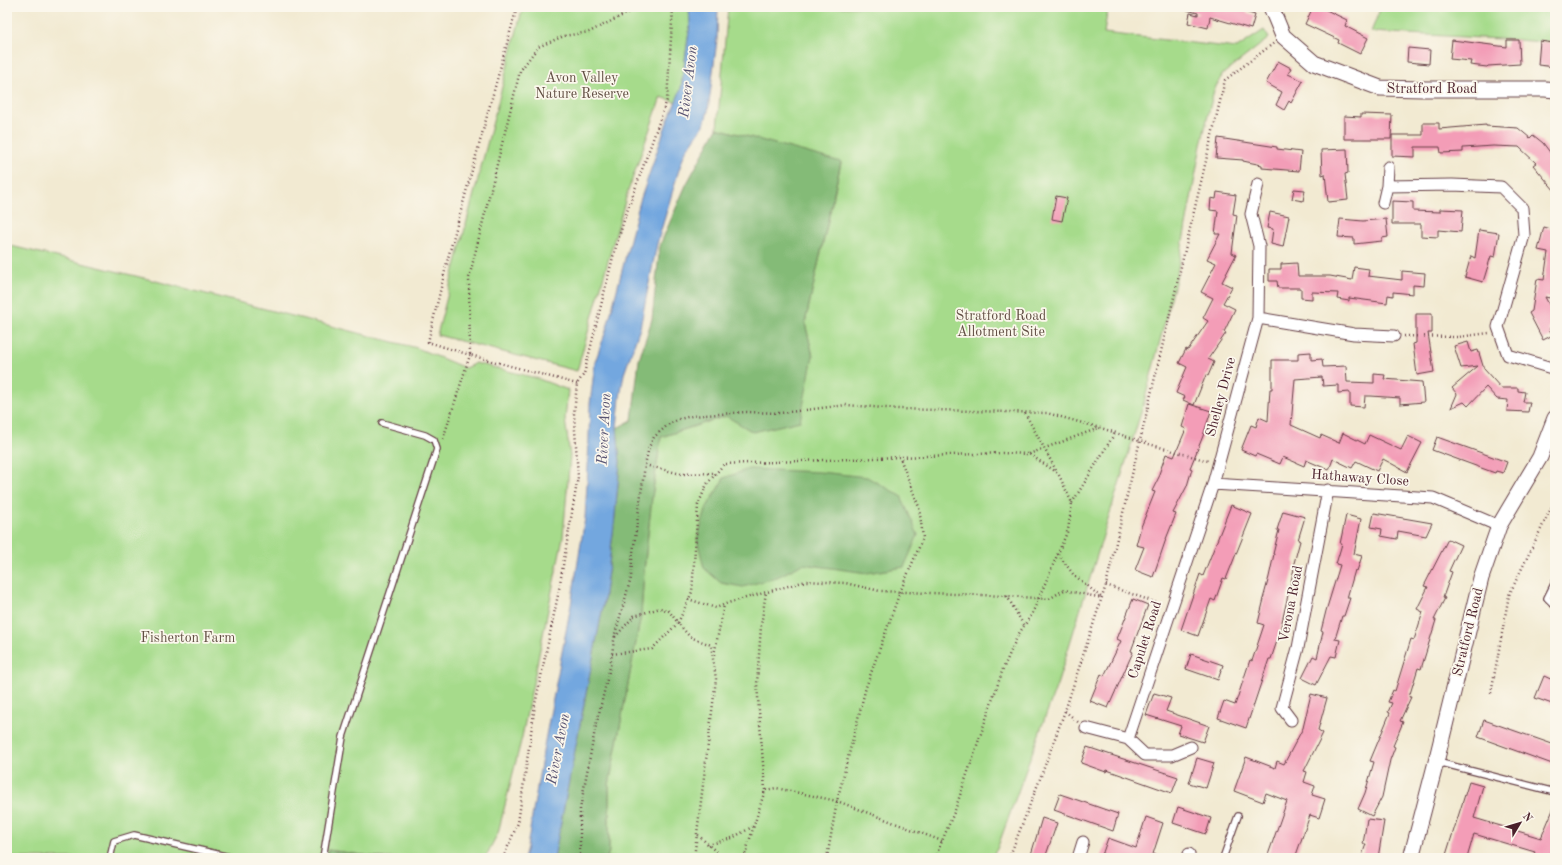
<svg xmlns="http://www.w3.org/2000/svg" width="1562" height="865" font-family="'Old Standard TT',serif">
<rect width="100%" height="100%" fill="#fbf7ec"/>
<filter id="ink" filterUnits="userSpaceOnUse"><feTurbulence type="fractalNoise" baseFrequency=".025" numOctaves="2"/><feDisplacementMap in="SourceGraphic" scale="8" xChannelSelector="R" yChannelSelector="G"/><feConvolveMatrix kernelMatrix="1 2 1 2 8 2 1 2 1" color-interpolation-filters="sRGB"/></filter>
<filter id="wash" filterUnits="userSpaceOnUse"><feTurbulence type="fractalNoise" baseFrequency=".012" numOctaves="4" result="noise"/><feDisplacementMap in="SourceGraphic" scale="16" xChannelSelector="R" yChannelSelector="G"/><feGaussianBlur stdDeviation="0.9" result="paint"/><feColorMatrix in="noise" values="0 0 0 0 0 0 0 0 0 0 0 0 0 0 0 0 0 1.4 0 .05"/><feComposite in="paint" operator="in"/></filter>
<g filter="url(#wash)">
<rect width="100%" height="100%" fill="#f2ead2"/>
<path fill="#a6db8b" stroke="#787d5b" d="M523,7h166l1,17 -9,65 -5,13 -15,-5 -34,97 -50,177 -140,-36z
M728,7h380l-4,26 133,15 27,-18 5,8 -46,36 -9,16 -13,55 -25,134 -33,127 -85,276 -61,167 -6,9h-384l2,-7v-66l32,-170 3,-44 8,-74 9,-60 65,-21 87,-60 -8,-33 36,-160 -124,-35z
M1381,7h174v36l-36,-3 -148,-8z
M7,245l141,34 269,69 48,20 11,-5 60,15 32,12 -3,29 5,37 -7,81 -41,200 -24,96 -13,25h-101l-56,-8 -1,8h-320z"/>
<path fill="#84bb77" stroke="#676d51" d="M717,128l124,34 -36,161 8,33 -13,65 -47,11 -27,-16 -65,21 -9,60 -8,74 -3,44 -32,170v66l-2,7h-53l50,-257 10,-75 6,-64 -3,-34 15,-8 7,-60 13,-41 8,-74 26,-60z
M749,469l70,3 48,5 34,19 17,39 -14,32 -37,6 -64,-9 -26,13 -34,10 -22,-4 -17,-15 -7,-29 10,-32 17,-29z
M328,850l56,8h-57z"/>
<path fill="#73a7df" stroke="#5e6385" d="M689,7h29l-1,33 -9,71 -4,14 -19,27 -7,21 -21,71 -17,84 -16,46 -4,24 -3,30 3,34 -6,64 -10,75 -50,257h-30l3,-11 17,-101 27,-141 14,-87 3,-52 2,-62 5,-42 12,-34 33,-127 26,-76 15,-36 9,-65z"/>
<g id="blocks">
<path fill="#f39db7" d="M1187,7h60l-2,5 10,3 -4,14 -41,-12 -2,11 -20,-5 2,-10 8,2v-2l-11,-3z
M1313,7h7l27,13 -2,6 23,12 -8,16 -22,-11 1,-3 -34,-16z
M1452,40l55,7v-7h12l1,24 -32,2 -1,1 -17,-2 1,-4 -21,-2z
M1540,41l14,2 -1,9h2v15l-17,-2z
M1408,48l22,2 -1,14 -22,-2z
M1278,61l13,7 -3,6 15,7 -12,22 -2,-2 -5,9 -8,-5 6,-13 -16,-9z
M1361,114l31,1 -1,24h-47v-23l17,1z
M1423,123h16v6l47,-4v1l32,2 12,10 3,-3 10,8 12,16v32l-22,-26 3,-2 -17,-16 -26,-1 -30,2v4l-22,1 -1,-6h-25v10l-23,-1v-21h31z
M1218,138l59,9v2l24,3 -2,19 -37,-3v-3l-19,-4v-1l-27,-2z
M1347,149l1,24 -3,1 3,26 -20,2 -3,-28 -3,1 -1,-25z
M1294,189l11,1 -2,11 -11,-2z
M1217,192l19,3 -3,19 4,1 -5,38 4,2 -14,27 10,5 -9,16 12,6 -11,23 2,1 -18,26 6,3 -6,14 -2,-1 -12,30 -11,-5 2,-3 -9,-4 11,-26 -8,-4 7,-14 2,1 20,-29 -5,-3 10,-20 -12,-6 15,-29 -9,-4 13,-25h-5l3,-23 -8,-1 1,-12 5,1z
M1056,196l11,2 -5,23 -10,-2z
M1392,201l21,1v9l27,1v-3l23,1 -2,22 -23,-2v7l-17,-1v-12h-29z
M1270,212l19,4 -6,31 -12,-3 2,-15 -6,-1z
M1340,219l23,2 23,-2 2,18 -6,1v3l-28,3v-6l-16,-1z
M1544,227l11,3v69l-10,-2 10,19v10l-6,3 4,6 -10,5 -14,-27 3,-2 5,-32 7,1 4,-28 -10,-2z
M1479,230l20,3 -4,24 -4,-1 -8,26 -18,-5 6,-21 4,2z
M1297,263l1,13h32l22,4 2,-13 15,2 -1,7 34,4v-9l23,2 -1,13 -11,-1v9l-20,-2v4l-5,-1 -1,8 -38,-5v3l-12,-2 1,-6 -26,-1v7l-11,-1v-10h-23l-1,-7h-8v-12h12v-5z
M1416,314h16v19h-4l6,39 -17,3 -4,-31 3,-1z
M1468,342l3,10 7,-2 6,19 17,19h17v3l7,1 -2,10h7l-2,10 -21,-1 1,-11 -11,-1 -11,-12 -18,19 -4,-4 -13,6 6,-14 -5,-6 26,-22 -17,2 -7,-22z
M1311,352v8l11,-1 1,8 23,-1 1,16 27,1v-9l11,1 -1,4 38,3 2,20 -24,2v-6l-29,-2h-6l-1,11 -14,-1v-14l-12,1v-8l-15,1 -1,-9 -27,2 -4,46 29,13 1,-3 18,8 4,-10 22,11 4,-9 32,15 7,-14 14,7 -15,29 -24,-13 -6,12 -21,-10 -4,7 -19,-9 -4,11 -23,-10 -2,6 -21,-9 -3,7 -24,-10 -1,2 -14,-6 10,-25 5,2 3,-10 9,4 2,-32h2v-29h26v-7z
M1189,404l22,7 -8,25 -13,32 2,1 -5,17 -14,27 3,1 -10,25 -13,38 -18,-7 9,-23 -8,-2 5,-18 14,-35 -3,-1 8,-16 -1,-1 7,-20 8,3 12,-28 -4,-2z
M1437,437l70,25 -4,11 -7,-2 -1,2 -63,-23z
M1231,505l21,9 -26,65 -3,-1 -8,23 -4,-2 -13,37 -17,-6 19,-56 3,2z
M1283,511l22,6 -7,23 2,1 -6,22 1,1 -16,71 -8,24h-2l-23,69 -28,-10 6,-17 11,4 15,-45 2,1 12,-36 -6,-2 6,-24h-1l6,-22 5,-23h-1l6,-24h-2z
M1374,513l58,10 -6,13 -28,-5 -1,8 -16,-3 1,-7 -11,-2z
M1346,515l15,4 -7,35 8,2 -5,15 -2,-1 -8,28h3l-6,18h-2l-7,23 5,1 -4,17 -5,-1 -15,29 -14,-7 11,-22 4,2 6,-26 -2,-1 5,-20 14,-46 -4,-1 6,-20h-2z
M1448,539l13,6 -12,26 3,1 -9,25 2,1 -11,22h2l-15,49 -3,-1 -9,29h2l-11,24 3,1 -10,24 2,1 -5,13 -8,37 -10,19 -14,-7 7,-16 9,-31 -4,-1 20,-48 -2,-1 4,-9 -4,-1 5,-12 2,1 16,-52 3,1 9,-28 -6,-3 11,-22 -4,-1z
M1133,599l15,6 -17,46 2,1 -25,56 -18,-7 11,-27 3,2 17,-35 -4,-2z
M1191,654l32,11 -5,15 -32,-11z
M1544,676l11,5v24l-20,-7z
M1154,693l17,5 -5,13 43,15 -6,16 -25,-8 3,-8 -35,-11z
M1311,694l16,4 -9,32 5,3 -19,38 3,1 -3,10 11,4 -3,9 13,4 -6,19 -9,-3 -15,43h-24l1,-2 -4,-1 19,-54 -21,-8 -3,9 -29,-11 12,-34 29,11 2,-7 7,3 19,-36z
M1484,720l71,25v20l-77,-28z
M1087,747l91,30 -6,16 -65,-23 -1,2 -25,-9z
M1197,758l17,5 -8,25 -17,-5z
M1469,782l14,4 -9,32 67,20 14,-33v53h-23l3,-6 -61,-18 -7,24h-22z
M1060,794l58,20 -5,17 -59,-21z
M1178,807l33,11 -5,16 -33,-11z
M1146,817l17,6 -10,31 8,2 -1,2h-59l7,-20 28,10z
M1042,818l15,5 -12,35h-15z
M1367,819l17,2 -6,37h-17l5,-14h-3z"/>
</g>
</g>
<g filter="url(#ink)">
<use href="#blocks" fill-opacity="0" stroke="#633d44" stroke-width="1"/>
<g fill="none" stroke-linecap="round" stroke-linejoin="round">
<defs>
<path id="lane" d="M1555,582l-8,16 8,8
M1437,762l118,30
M110,858l4,-17 20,-6 100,23
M323,858l20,-121 94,-288 -3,-9 -9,-5 -43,-12
M1223,858l15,-42"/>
<path id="street" d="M1387,186l65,-1 49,2 21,21 2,27 -26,92 10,28 47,14
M1383,203l4,-17 1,-19
M1258,318l96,16 40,2
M1213,484l220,14 66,28
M1291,720l-9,-12 16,-60 30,-158
M1086,728l42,11
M1191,747l-19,8h-27l-17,-16 85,-255 45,-166 1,-72 -8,-32 7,-30
M1078,858l5,-16
M1189,858v-4"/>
<path id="secondary" d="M1271,7l12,29 31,27 66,25 42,1h123l10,1
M1411,858l25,-96 45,-184 18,-52 41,-69 15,-39"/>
</defs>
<use href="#lane" stroke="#633d44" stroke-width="8"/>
<use href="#street" stroke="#633d44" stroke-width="13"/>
<use href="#secondary" stroke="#633d44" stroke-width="17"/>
<path stroke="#633d44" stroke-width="2.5" stroke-dasharray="1 3" stroke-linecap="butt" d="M1404,336l54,1 31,-4
M577,384l-107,-29 -1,-77 51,-207 18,-24 26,-11 25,-4 51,-25
M1025,413l32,59
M443,439l27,-84 -42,-13 21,-88 68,-247
M1029,454l70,-26
M645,465l36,9 35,-1
M1072,503l43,-70
M1058,554l15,20 28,23
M1106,585l54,19
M1007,596l17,30
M688,599l28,9 12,-5 78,-22 39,2 35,8 127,5 42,3 15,-9 38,8
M612,654l40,-5 26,-26 -9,-12 -9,-3 -26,8 -19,21
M714,655l10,-50
M1491,693l18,-98 46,-95
M1065,711l13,11
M765,790l-8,-106 4,-58 5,-34
M698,835l25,23
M708,845l24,-7 22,-12
M503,858l15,-35 17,-118 23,-110 20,-118 -4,-63 3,-30 7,-10 29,-117 12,-40 42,-117 6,-93
M580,858v-49l15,-79 15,-63 5,-33 16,-56 1,-18 13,-95 4,-18 5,-10 15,-13 10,-5 13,-3 54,-4 35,1 65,-8 53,4 148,4 57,16 45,15 59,17
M694,858l22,-179 -5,-34 -21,-8 -12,-14 14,-31 6,-87 9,-21 17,-20 278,-11 27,1 29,19 14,30 -4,27 -36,84 -14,21 -15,34 -48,141 -20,48
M744,858l21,-68 11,-2 61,13 105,40
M827,858l10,-57 29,-114 34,-95 23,-54 -4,-31 -19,-49
M1009,858l29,-74 27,-73 41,-126 119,-505 49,-37"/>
<use href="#lane" stroke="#fff" stroke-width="5.5"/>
<use href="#street" stroke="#fff" stroke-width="11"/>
<use href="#secondary" stroke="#fff" stroke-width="15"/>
</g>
</g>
<g text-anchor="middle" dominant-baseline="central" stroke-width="3.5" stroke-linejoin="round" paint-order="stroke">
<g font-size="14" fill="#614e43" stroke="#fbf7ec">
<text x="582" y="78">Avon Valley<tspan x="582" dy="16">Nature Reserve</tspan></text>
<text x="1001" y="316">Stratford Road<tspan x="1001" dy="16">Allotment Site</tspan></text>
<text x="188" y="638">Fisherton Farm</text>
</g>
<g font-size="14" fill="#4a1f2b" stroke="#fbf7ec">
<text x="1432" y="89">Stratford Road</text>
<text transform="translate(1221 397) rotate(-75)">Shelley Drive</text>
<text transform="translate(1360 478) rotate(4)">Hathaway Close</text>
<text transform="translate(1291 604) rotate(-79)">Verona Road</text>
<text transform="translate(1468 632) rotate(-76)">Stratford Road</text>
<text transform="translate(1145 640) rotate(-72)">Capulet Road</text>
</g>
<g font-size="15" font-style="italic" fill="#5a5573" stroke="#fbf7ec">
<text transform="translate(689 82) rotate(-83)">River Avon</text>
<text transform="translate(605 429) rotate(-87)">River Avon</text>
<text transform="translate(559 749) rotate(-79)">River Avon</text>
</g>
</g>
<rect width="1562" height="865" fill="none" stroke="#fbf7ec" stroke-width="24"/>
<g transform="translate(1520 823) rotate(52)" stroke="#fbf7ec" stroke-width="3" paint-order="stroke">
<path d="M0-3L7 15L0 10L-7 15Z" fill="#4a1f2b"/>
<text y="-6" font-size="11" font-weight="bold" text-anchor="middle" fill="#4a1f2b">N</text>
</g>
</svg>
